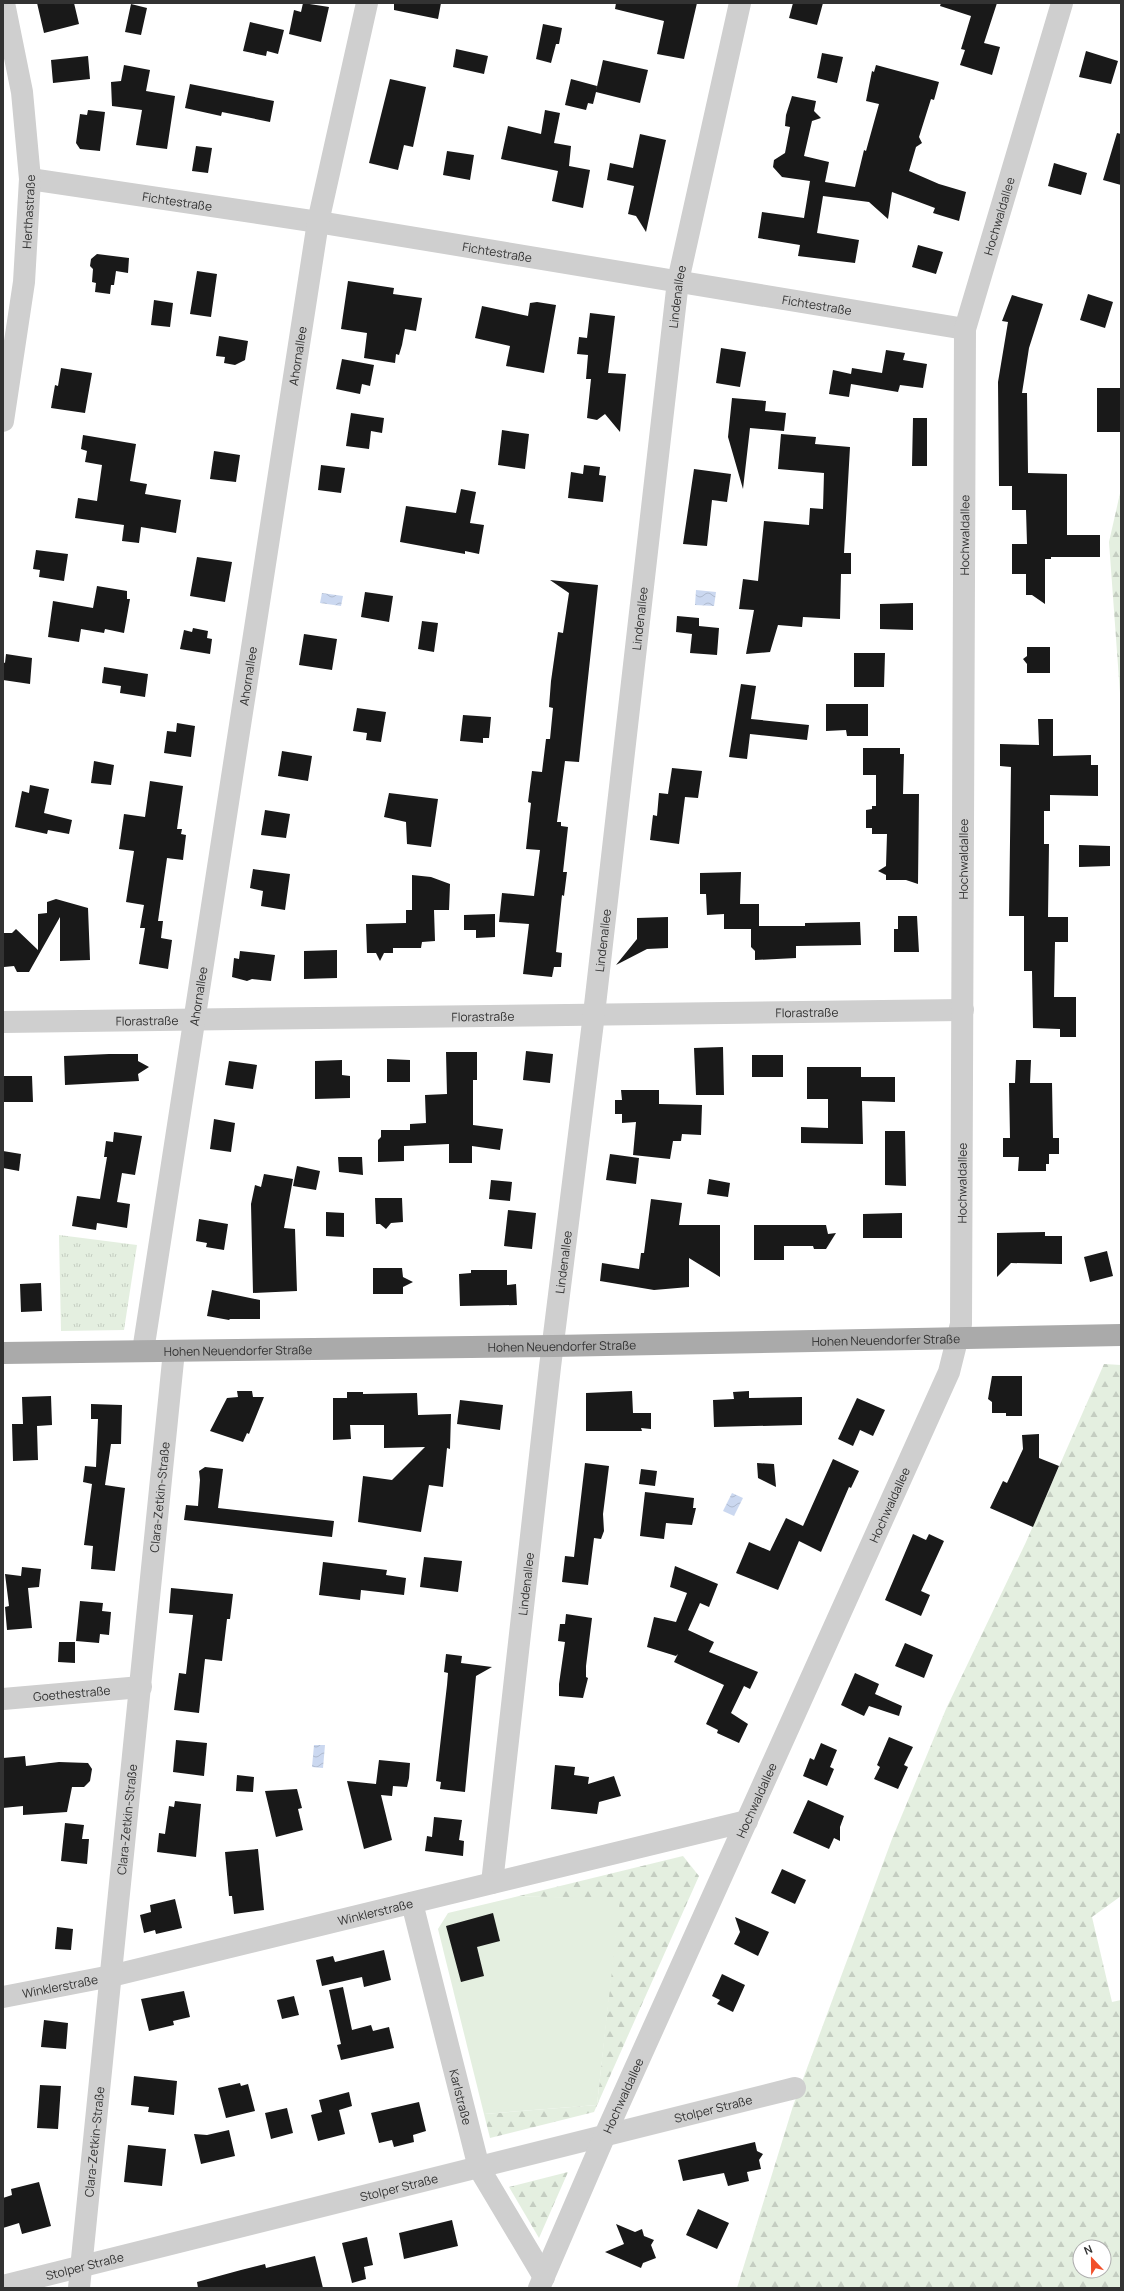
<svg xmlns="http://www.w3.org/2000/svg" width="1124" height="2291" font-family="Manrope,sans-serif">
<defs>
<pattern id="forest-firs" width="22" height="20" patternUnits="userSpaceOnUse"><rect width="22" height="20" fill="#e4efe0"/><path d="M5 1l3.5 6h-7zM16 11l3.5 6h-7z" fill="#c4cdc1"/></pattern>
<pattern id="park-tufts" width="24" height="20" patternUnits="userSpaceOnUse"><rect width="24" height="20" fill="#e4efe0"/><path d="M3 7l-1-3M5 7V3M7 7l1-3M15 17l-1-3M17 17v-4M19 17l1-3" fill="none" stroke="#c4cdc1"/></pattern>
<pattern id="water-waves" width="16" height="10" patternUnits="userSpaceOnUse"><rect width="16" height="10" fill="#cbd8f0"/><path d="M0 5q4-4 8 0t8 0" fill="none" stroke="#afbace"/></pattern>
</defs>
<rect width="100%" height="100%" fill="#fff"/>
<path fill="url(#forest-firs)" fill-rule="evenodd" d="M1121,489v218l-12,-165z
M1104,1364l17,1v531l-29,21 20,85 9,-2v288h-384l56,-182 99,-267 54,-130 80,-167zM1080,2247h24v24h-24z
M683,1856l16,20 -105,236 -104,26 -6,-24 113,-9 22,-205 -100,-4z
M568,2172l-29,66 -30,-51z"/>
<path fill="url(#park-tufts)" d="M59,1235l78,10 -13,85 -63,1z"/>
<path fill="#e4efe0" d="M519,1896l101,3 -23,206 -113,9 -46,-185 10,-16z"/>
<path fill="url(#water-waves)" d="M696,590l20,2 -2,14 -19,-1z
M322,593l21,3 -2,10 -21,-3z
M732,1493l11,5 -9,18 -11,-5z
M314,1745h11l-2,23 -11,-1z"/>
<path fill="#191919" d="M37,3h37l5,21 -35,9z
M303,3l26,4 -8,35 -32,-8 5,-24 7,2z
M394,3h47l-3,16 -44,-9z
M616,3h81l-13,56 -27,-5 7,-33 -49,-12z
M793,3h30l-6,22 -28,-7z
M941,3h56l-13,40 16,4 -8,28 -32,-10 5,-15 -4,-1 10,-33 -31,-10z
M131,4l16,4 -6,27 -16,-3z
M250,22l34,8 -6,24 -11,-3 -1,5 -23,-5z
M543,24l19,4 -3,16h-3l-5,19 -15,-4z
M456,49l32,7 -4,18 -31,-7z
M1086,51l32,10 -7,23 -32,-7z
M822,53l21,4 -6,26 -20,-5z
M88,56l2,23 -37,4 -2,-23z
M603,60l45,10 -8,33 -44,-11 -3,12 -5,-1 -2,7 -21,-5 6,-26 26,7 -1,5z
M124,65l26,5 -4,21 29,5 -8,53 -31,-4 6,-35 -30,-4 -1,-24 10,-1z
M876,65l63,17 -5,18 -3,-1 -12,38 3,6 -6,4 -7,24 30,13 27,8 -7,29 -26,-8 2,-5 -43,-16 -4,27 -19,-17 -46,-6 -6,37 42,7 -4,23 -57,-7 2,-11 -42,-7 4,-26 42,6 6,-37 -28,-4 -9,-10 1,-7 11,-7 5,-26 -5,-1 1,-11 6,-19 24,5 -2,10 7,7 -9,3 -8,35 25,6 -4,20 30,5 9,-37 2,1 13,-47 -13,-3 6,-30 2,1z
M390,79l36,8 -13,60 -9,-2 -6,25 -29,-7z
M190,84l84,17 -4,21 -48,-10 -1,4 -36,-8z
M88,110l17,2 -5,39 -20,-2 -4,-6 4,-29 7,1z
M545,110l15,3 -6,30 17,3 -2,20 21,4 -7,38 -31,-7 6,-30 -57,-12 7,-33 33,8z
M1117,133l4,1v51l-18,-5z
M640,134l26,6 -20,92 -10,-16 -8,-2 6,-28 -27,-6 3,-17 23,5z
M196,146l16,2 -4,25 -16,-2z
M447,151l27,4 -4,25 -27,-5z
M1054,163l33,10 -6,22 -33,-9z
M918,245l25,7 -7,22 -24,-7z
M97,254l32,4 -1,15 -12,-2 -2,14h-3l-1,9 -15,-2 1,-9 -4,-1 1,-13 -3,-3 1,-7z
M197,271l20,3 -6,43 -21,-3z
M348,281l46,7 -1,6 29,4 -6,33 -11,-2 -3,16 -3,10 -3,-1 -1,9 -31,-5 3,-25 -26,-4z
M1088,294l25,8 -8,26 -25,-8z
M1012,295l31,9 -14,44 -7,45h5l1,80 39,1v61h33v22h-49v2h-6v45l-13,-9h-6v-21h-14v-30h15l-1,-34h-14v-24h-13l-1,-104 10,-60 -6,-1z
M154,300l19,3 -3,24 -19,-2z
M537,302l19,3 -12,68 -38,-7 4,-20 -35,-8 7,-32 46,10 2,-13z
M590,313l25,3 -7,57 18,1 -6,58 -15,-18 -8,6 -10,-2 4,-39h-5l2,-24 -11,-1 2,-17 8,1z
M219,336l29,5 -3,19 -10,5 -11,-2 1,-6 -9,-1z
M721,348l25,4 -6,35 -24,-4z
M886,350l19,3 -2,7 24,4 -4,24 -23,-3 -2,7 -47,-8 -2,13 -20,-3 4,-24 18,4 1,-6 30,5z
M342,359l32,6 -4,21 -8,-2 -2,10 -24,-5z
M61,368l31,5 -7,40 -34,-5 4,-23 3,1z
M1097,388h24v44h-24z
M732,398l34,3 -1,10 21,2 -2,18 -34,-3 -7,61 -15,-52z
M351,413l33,5 -2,15 -11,-2 -2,18 -23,-3z
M913,418h14v48h-15z
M502,430l27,4 -4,35 -27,-4z
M781,434l35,3 -1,7 35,3 -6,106h7v21h-10l-1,45 -37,-2 -1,10 -24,-2 -8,27 -24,2 8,-44 -15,-1 4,-30 15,2 6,-60 45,4 1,-17 13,1 1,-36 -46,-4z
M83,435l53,9 -6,37 17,3 -2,10 36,6 -5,33 -35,-6 -2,16 -17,-2 2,-16 -49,-7 3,-20 19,3 5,-36 -17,-3 2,-11 -6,-2z
M214,451l26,4 -4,27 -26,-3z
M321,465l24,3 -4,25 -23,-3z
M584,465l16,2 -1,8 7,1 -3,26 -35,-4 3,-26 12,2z
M694,469l37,5 -4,28 -15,-2 -5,46 -24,-2z
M461,489l15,3 -6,31 14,2 -5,29 -14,-3v3l-65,-12 6,-36 50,7z
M36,550l32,4 -4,27 -25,-4 1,-7 -7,-1z
M197,557l35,5 -7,40 -35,-6z
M550,580l48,5 -19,177 -14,-1 -8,61h4v4l7,1 -5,45h4l-3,24 -2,-1 -6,57 6,1 -1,14h-7l-2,10 -29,-3 6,-50 -30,-2 3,-29 32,3 6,-46 -14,-1 5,-46 -3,-1 4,-31 10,1 4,-33h4l3,-31 -4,-1 2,-26 7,-49 5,1 6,-40z
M97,586l30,5v8h3l-6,34 -19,-4 -1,4 -23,-4 -2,13 -31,-5 5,-36 40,7z
M365,592l28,4 -4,26 -28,-5z
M913,603v27l-33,-1v-25z
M677,616l22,2v8l20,2 -2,27 -27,-2 2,-19 -16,-2z
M422,621l16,2 -4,29 -16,-3z
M193,628l15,3 -1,7 5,1 -2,15 -30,-5 4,-19 8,2z
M304,634l33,5 -5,31 -33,-5z
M1027,647h23v26h-23v-9l-4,-5 4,-3z
M854,653h31l-1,34h-30z
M6,654l26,4 -2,26 -27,-4v-18l2,1z
M104,667l44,7 -3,23 -25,-4 1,-7 -19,-3z
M741,684l15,2 -5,33 58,6 -2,15 -57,-6 -3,25 -18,-2z
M826,704h42v32h-21l-1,-6 -20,1z
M357,708l29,4 -5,30 -15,-2 1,-7 -14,-2z
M463,715l28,2 -2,21h-6v5l-23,-2z
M1038,719h15v37l38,-1v10h7v31l-48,-1v16h-6v33h5l-1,73h20v25h-13l-1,55h22v40h-16v-8l-27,-1 -1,-57h-8v-55h-15l2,-149 -11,-1v-22l39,1z
M177,723l18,3 -4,31 -27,-4 3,-22 9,1z
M863,748h37v6h4l-1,40h16l-1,90 -12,-4h-20v-5l-8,-4 8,-5 1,-32h-15v-6h-6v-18l6,-1v-3h4v-31h-13z
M282,751l30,5 -4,25 -30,-5z
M94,761l20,4 -3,20 -20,-2z
M672,768l30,3 -4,27 -13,-1 -6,47 -29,-4 3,-25 4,1 2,-23 9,1z
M150,781l33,5 -6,43h5l-1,5 5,1 -3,25 -16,-2 -9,63h5l-2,17 11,2 -4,29 -29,-5 6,-36h-5l4,-23 -18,-3 8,-51 -15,-2 5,-35 21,3z
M30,785l19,4 -5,24 28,7 -3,14 -21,-4 -1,4 -32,-7 7,-36 7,2z
M389,793l49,6 -7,48 -24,-3 -1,-22 -22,-5z
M265,810l25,4 -4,24 -25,-3z
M1079,845l31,1v20l-31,1z
M253,869l37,5 -5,36 -24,-4 2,-15 -13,-3z
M741,872l-1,32h19v22h46v-3l55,-1 1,23 -65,1v12l-41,2v-9l-4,-4v-18h-27v-15l-17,1 -1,-21h-6v-21z
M412,875l19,2 19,7 -1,26h-15l1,31 -13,1 -1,6h-28v5h-9l-4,8 -4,-8h-9l-1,-29 40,-1v-13h6z
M56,899l32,9 2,52 -30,1v-44l-31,55h-12l-3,-6 -10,1 -1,-34h9l4,-4 22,21v-36l9,-1v-11z
M495,914v23l-19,1v-8h-12v-15z
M898,916h19l2,36h-25v-23h4z
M668,917v31l-21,1 -31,16 21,-26v-21z
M337,950v28l-33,1v-28z
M240,951l35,4 -4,26 -19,-2 -5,2 -15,-4 2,-19 5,1z
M723,1047l1,48h-28l-2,-47z
M526,1051l27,3 -3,29 -27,-3z
M446,1052h31v28h-4v45l30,4 -3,21 -28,-4v17h-23v-19l-45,2v15l-26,1v-22l3,-3v-7h29v-6l16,-1 -1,-28 22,-1z
M109,1054h29v7l11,6 -11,7 1,7 -74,4 -1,-29z
M752,1055h31v22h-31z
M387,1059l23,1v22h-23z
M342,1060v15l8,1v22l-35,1v-38z
M1016,1060h15l-1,23h22l1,55h6v16h-10v10h-3v7h-28l1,-14h-16v-19h7l-1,-55h6z
M229,1061l28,4 -4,24 -28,-4z
M807,1067h54v10h34v25l-33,-1 1,43 -62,-1v-16l27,1v-29h-21z
M3,1076h29l1,26h-30z
M621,1090h38v14l43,1 -1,30 -19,-1 -1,7h-8l-3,18 -37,-4 3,-33 -14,1v-9h-7v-14h7z
M214,1119l21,4 -4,29 -21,-3z
M885,1131h20l1,55 -21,-1z
M114,1132l28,4 -7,39 -13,-2 -5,29 13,2 -3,24 -30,-5 -1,7 -24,-4 5,-30 23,3 7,-42h-3l2,-16 7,1z
M3,1151l18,3 -2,17 -16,-3z
M610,1154l29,4 -3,26 -30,-4z
M338,1157h24l1,18 -24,-3z
M297,1166l23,5 -4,19 -23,-4z
M264,1174l29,5 -9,49 11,1 2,62 -44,2 -2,-89 4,-19 6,2z
M709,1179l21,4 -2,14 -21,-3z
M491,1180l21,2 -2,19 -21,-2z
M375,1198h27l1,24 -12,1 -5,6 -6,-5h-4z
M651,1199l31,4 -3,22h41v52l-31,-19v29l-35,3 -54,-9 2,-18 37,6 2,-16h3z
M508,1210l28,3 -4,36 -28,-3z
M326,1212l18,1v24l-18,-1z
M902,1213v25h-39v-24z
M199,1219l29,5 -4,26 -18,-3 1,-4 -11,-2z
M754,1225h72l2,9 8,-1 -10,16h-12l-1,-3h-29v14h-30z
M1045,1232v4h17v28l-51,-1 -14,14v-44z
M1107,1251l6,25 -23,6 -6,-25z
M373,1268h29l1,9 10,5 -10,5v7h-30z
M471,1270h36v15l9,-1 1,21 -57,1 -1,-32 12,-1z
M41,1283l1,28 -21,1 -1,-28z
M212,1290l48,10v19h-30l-1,1 -22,-4z
M992,1376h30v40h-16v-3h-14v-11l-4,-3z
M237,1391h15l1,6h11l-15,37 -2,-1 -4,9 -33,-11 17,-33 11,-1z
M632,1391l1,22h18v16l-10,-1 1,3h-56v-38z
M749,1391v7l53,-1v28l-88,2 -1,-27 21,-1 -1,-7z
M347,1392h16v2l54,-1 1,22 33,-1 -1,35 -3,-1 -4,39 -14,-2 -8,47 -63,-10 5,-46 29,4 33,-33 -41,1v-23h-34l1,14 -18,1v-42h14z
M51,1396l1,29 -15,1 1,34 -25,1 -1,-37h11l-1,-27z
M857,1398l28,12 -12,26 -13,-6 -7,16 -15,-7z
M460,1400l43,5 -3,25 -43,-6z
M91,1404l31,1 -1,39h-10l-6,41 20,3 -10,83 -24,-2 2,-23 -9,-1 8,-61 -9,-2 2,-16 11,1 2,-48h-7z
M1039,1434v24l20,8 -26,61 -43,-19 13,-27 4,2 16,-34 -1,-14z
M833,1459l26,12 -8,17 -2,-1 -28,65 -22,-11 -21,49 -42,-17 13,-31 21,9 16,-33 17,8z
M585,1463l24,3 -6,48 1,17 -3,8 -7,-1 -6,47 -26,-3 3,-26 9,1z
M757,1463l17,1 2,23 -18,-9z
M205,1467l18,2 -5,39 116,13 -2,16 -148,-17 2,-15 12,1 2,-26 -1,-9z
M641,1469l16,2 -2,15 -16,-2z
M645,1492l49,6 -1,10h3l-4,17 -26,-2 -2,16 -24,-3z
M913,1534l13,6 3,-6 15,7 -23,50 9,4 -9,21 -36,-16z
M424,1557l38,4 -4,31 -38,-5z
M323,1562l64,8 -1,5 20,3 -2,17 -43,-5 -1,10 -41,-5z
M675,1566l43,18 -9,23 -9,-4 -12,27 26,12 -5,10 49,20 -8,17 -6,-3 -13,27 17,11 -9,19 -22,-10 1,-3 -12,-6 18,-39 -50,-23 4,-8 -2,2 -29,-9 7,-30 22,5 11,-29 -17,-6z
M22,1567l19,2 -2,18 -11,1 4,40 -25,2 -2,-23 4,-1 -4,-32 16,2z
M171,1588l62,6 -3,25h-3l-5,42 -17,-2 -6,54 -25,-3 5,-37 7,1 7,-59 -24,-2z
M80,1601l23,2 -1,8 9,1 -2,23 -9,-1 -1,9 -23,-2z
M566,1614l26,4 -6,48v11l2,1 -5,20 -24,-2v-12l6,-42 -7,-1 2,-17h5z
M59,1642h16v21l-17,-1z
M905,1643l28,12 -9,23 -29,-12z
M446,1654l16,2 -1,7 31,4 -16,9 -11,116 -25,-3 1,-7 -5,-1 11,-96 1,-12 -4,-1z
M855,1673l24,11 -4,10 27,12 -3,10 -30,-10 -5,10 -23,-11z
M889,1737l24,10 -9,18 4,2 -10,22 -24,-10 6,-12 -3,-2z
M176,1740l31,3 -3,33 -31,-4z
M821,1743l16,7 -7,17 4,2 -7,17 -24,-10 7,-18 4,2z
M25,1756l1,10 33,-4 29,1 4,6 -2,12 -6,6h-12l-5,25 -44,3v-9l-20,2v-50z
M379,1760l31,3 -1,15 -2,9 -14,-1 -1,10 -11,-1 11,45 -28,9 -17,-68 29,3z
M555,1765l20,2 -1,8 15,2 -1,7 26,-8 7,20 -22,6 -2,12 -46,-5z
M237,1775l17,2 -1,15 -17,-1z
M297,1789l5,19 -4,1 5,21 -27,7 -11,-46z
M808,1800l36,16 -4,11v14l-6,-3 -5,11 -36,-16z
M175,1801l26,3 -5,53 -39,-5 2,-19 6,1 4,-28 5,1z
M434,1817l28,3 -3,20 5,1 -1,15 -38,-5 2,-15 5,1z
M65,1823l19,2 -2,14h7l-2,25 -26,-3z
M258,1849l6,61 -30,4 -2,-18h-3l-4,-44z
M782,1869l24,11 -11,24 -24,-11z
M175,1899l7,29 -26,6 -1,-4 -11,3 -4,-18 11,-3 -1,-7z
M493,1913l7,28 -23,6 7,29 -23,6 -15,-56z
M735,1917l34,15 -11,24 -24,-12 6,-12z
M57,1927l16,2 -2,21 -16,-1z
M384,1950l7,30 -27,7 -2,-10 -40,9 -6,-26 17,-4 2,6z
M722,1974l23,11 -12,27 -16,-8 3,-4 -8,-4z
M343,1987l9,43 19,-5 2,6 16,-4 5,21 -53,12 -4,-15 4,-1 -12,-54z
M184,1991l6,26 -17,4 1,4 -25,6 -8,-32z
M294,1996l5,19 -17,4 -5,-19z
M44,2020l24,3 -2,26 -25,-2z
M134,2076l43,5 -3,34 -26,-3 1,-5 -18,-2z
M240,2083l1,3 7,-2 7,27 -29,7 -8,-30z
M40,2085l21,1 -3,43 -21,-1z
M349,2092l3,14 -13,4 6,24 -27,7 -7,-26 11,-3 -3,-12z
M419,2102l7,29 -13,4 1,7 -20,5 -2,-7 -13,3 -8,-30z
M287,2108l6,25 -22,6 -6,-26z
M229,2130l6,26 -34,8 -7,-30 13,1z
M755,2142l2,9 6,3 -4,6 2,9 -14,3 2,9 -21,5 -4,-13 -41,8 -5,-21z
M128,2145l38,4 -4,37 -38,-4z
M39,2182l12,44 -29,8 -3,-11 -16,5v-30l9,-3 -1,-6z
M698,2209l31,14 -12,26 -31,-14z
M452,2220l6,26 -54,13 -5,-26z
M616,2224l19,8 7,-3 2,7 10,4 -3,5 5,13 -13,5 -2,5 -36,-16 19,-8z
M367,2237l6,28 -9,2 2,12 -14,4 -10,-40z
M315,2256l8,32h-125l-1,-6 44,-12 24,-6 1,4z"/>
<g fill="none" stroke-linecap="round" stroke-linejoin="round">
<g stroke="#cfcfcf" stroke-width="22">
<path id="s1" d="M30,179l288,43 647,107"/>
<path id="s2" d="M3,421l21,-139 6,-103 -8,-87 -18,-89"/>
<path id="s3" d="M3,1022l960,-12"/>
<path id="s4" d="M143,1351l175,-1129 49,-219"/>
<path id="s5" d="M3,1699l138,-12"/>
<path id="s6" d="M492,1883l58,-516 44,-353 84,-733 62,-278"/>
<path id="s7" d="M412,1903l67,265 65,109"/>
<path id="s8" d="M3,1997l108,-21 636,-155"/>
<path id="s9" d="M3,2286l792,-198"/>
<path id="s10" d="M79,2288l95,-937"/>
<path id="s11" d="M539,2288l66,-153 344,-763 12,-48 4,-995 97,-326"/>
</g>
<path stroke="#aaa" stroke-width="22" id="s12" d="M3,1353l550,-7 568,-11"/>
</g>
<g text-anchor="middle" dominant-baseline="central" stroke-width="4" stroke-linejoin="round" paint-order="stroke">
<g font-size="12" fill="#323232" stroke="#fff">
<text stroke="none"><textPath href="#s1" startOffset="149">Fichtestraße</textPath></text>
<text stroke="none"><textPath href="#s2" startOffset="211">Herthastraße</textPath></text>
<text stroke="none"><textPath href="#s11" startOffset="2166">Hochwaldallee</textPath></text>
<text stroke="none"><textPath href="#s1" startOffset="473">Fichtestraße</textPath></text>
<text stroke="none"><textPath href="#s6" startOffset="1597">Lindenallee</textPath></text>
<text stroke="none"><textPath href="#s1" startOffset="797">Fichtestraße</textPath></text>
<text stroke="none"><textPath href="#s4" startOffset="1007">Ahornallee</textPath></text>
<text stroke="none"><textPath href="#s11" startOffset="1842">Hochwaldallee</textPath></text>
<text stroke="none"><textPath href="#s6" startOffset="1273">Lindenallee</textPath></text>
<text stroke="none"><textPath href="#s4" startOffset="683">Ahornallee</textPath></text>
<text stroke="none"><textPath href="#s11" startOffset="1518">Hochwaldallee</textPath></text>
<text stroke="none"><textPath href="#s6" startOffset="949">Lindenallee</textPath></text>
<text stroke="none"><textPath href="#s4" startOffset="359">Ahornallee</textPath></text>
<text stroke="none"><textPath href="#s3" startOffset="804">Florastraße</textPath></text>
<text stroke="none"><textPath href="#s3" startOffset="480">Florastraße</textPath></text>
<text stroke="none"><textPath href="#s3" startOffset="144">Florastraße</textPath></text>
<text stroke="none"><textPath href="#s11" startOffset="1194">Hochwaldallee</textPath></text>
<text stroke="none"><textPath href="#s6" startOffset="625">Lindenallee</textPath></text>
<text stroke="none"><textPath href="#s12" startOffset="883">Hohen Neuendorfer Straße</textPath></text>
<text stroke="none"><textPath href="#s12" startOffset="559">Hohen Neuendorfer Straße</textPath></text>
<text stroke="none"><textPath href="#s12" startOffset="235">Hohen Neuendorfer Straße</textPath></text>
<text stroke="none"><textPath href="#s10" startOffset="795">Clara-Zetkin-Straße</textPath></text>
<text stroke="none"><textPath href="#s11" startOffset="858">Hochwaldallee</textPath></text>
<text stroke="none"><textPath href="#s6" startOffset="301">Lindenallee</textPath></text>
<text stroke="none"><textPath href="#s5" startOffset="69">Goethestraße</textPath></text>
<text stroke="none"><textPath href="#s11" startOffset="534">Hochwaldallee</textPath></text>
<text stroke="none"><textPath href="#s10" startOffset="471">Clara-Zetkin-Straße</textPath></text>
<text stroke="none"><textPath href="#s8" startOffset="382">Winklerstraße</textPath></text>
<text stroke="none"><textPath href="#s8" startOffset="58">Winklerstraße</textPath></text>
<text stroke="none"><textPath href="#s11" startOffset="210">Hochwaldallee</textPath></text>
<text stroke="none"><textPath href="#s7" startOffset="200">Karlstraße</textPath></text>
<text stroke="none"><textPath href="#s9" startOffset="732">Stolper Straße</textPath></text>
<text stroke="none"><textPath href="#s10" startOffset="147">Clara-Zetkin-Straße</textPath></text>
<text stroke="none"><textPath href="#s9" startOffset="408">Stolper Straße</textPath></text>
<text stroke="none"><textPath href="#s9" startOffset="84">Stolper Straße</textPath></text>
</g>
</g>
<rect width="1124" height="2291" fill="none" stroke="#323232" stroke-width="8"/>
<g transform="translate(1092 2259) rotate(338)"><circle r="19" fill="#ffffff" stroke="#adadad"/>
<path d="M0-3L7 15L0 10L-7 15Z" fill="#f2502b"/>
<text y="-6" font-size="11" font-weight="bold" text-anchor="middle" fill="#323232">N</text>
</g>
</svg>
